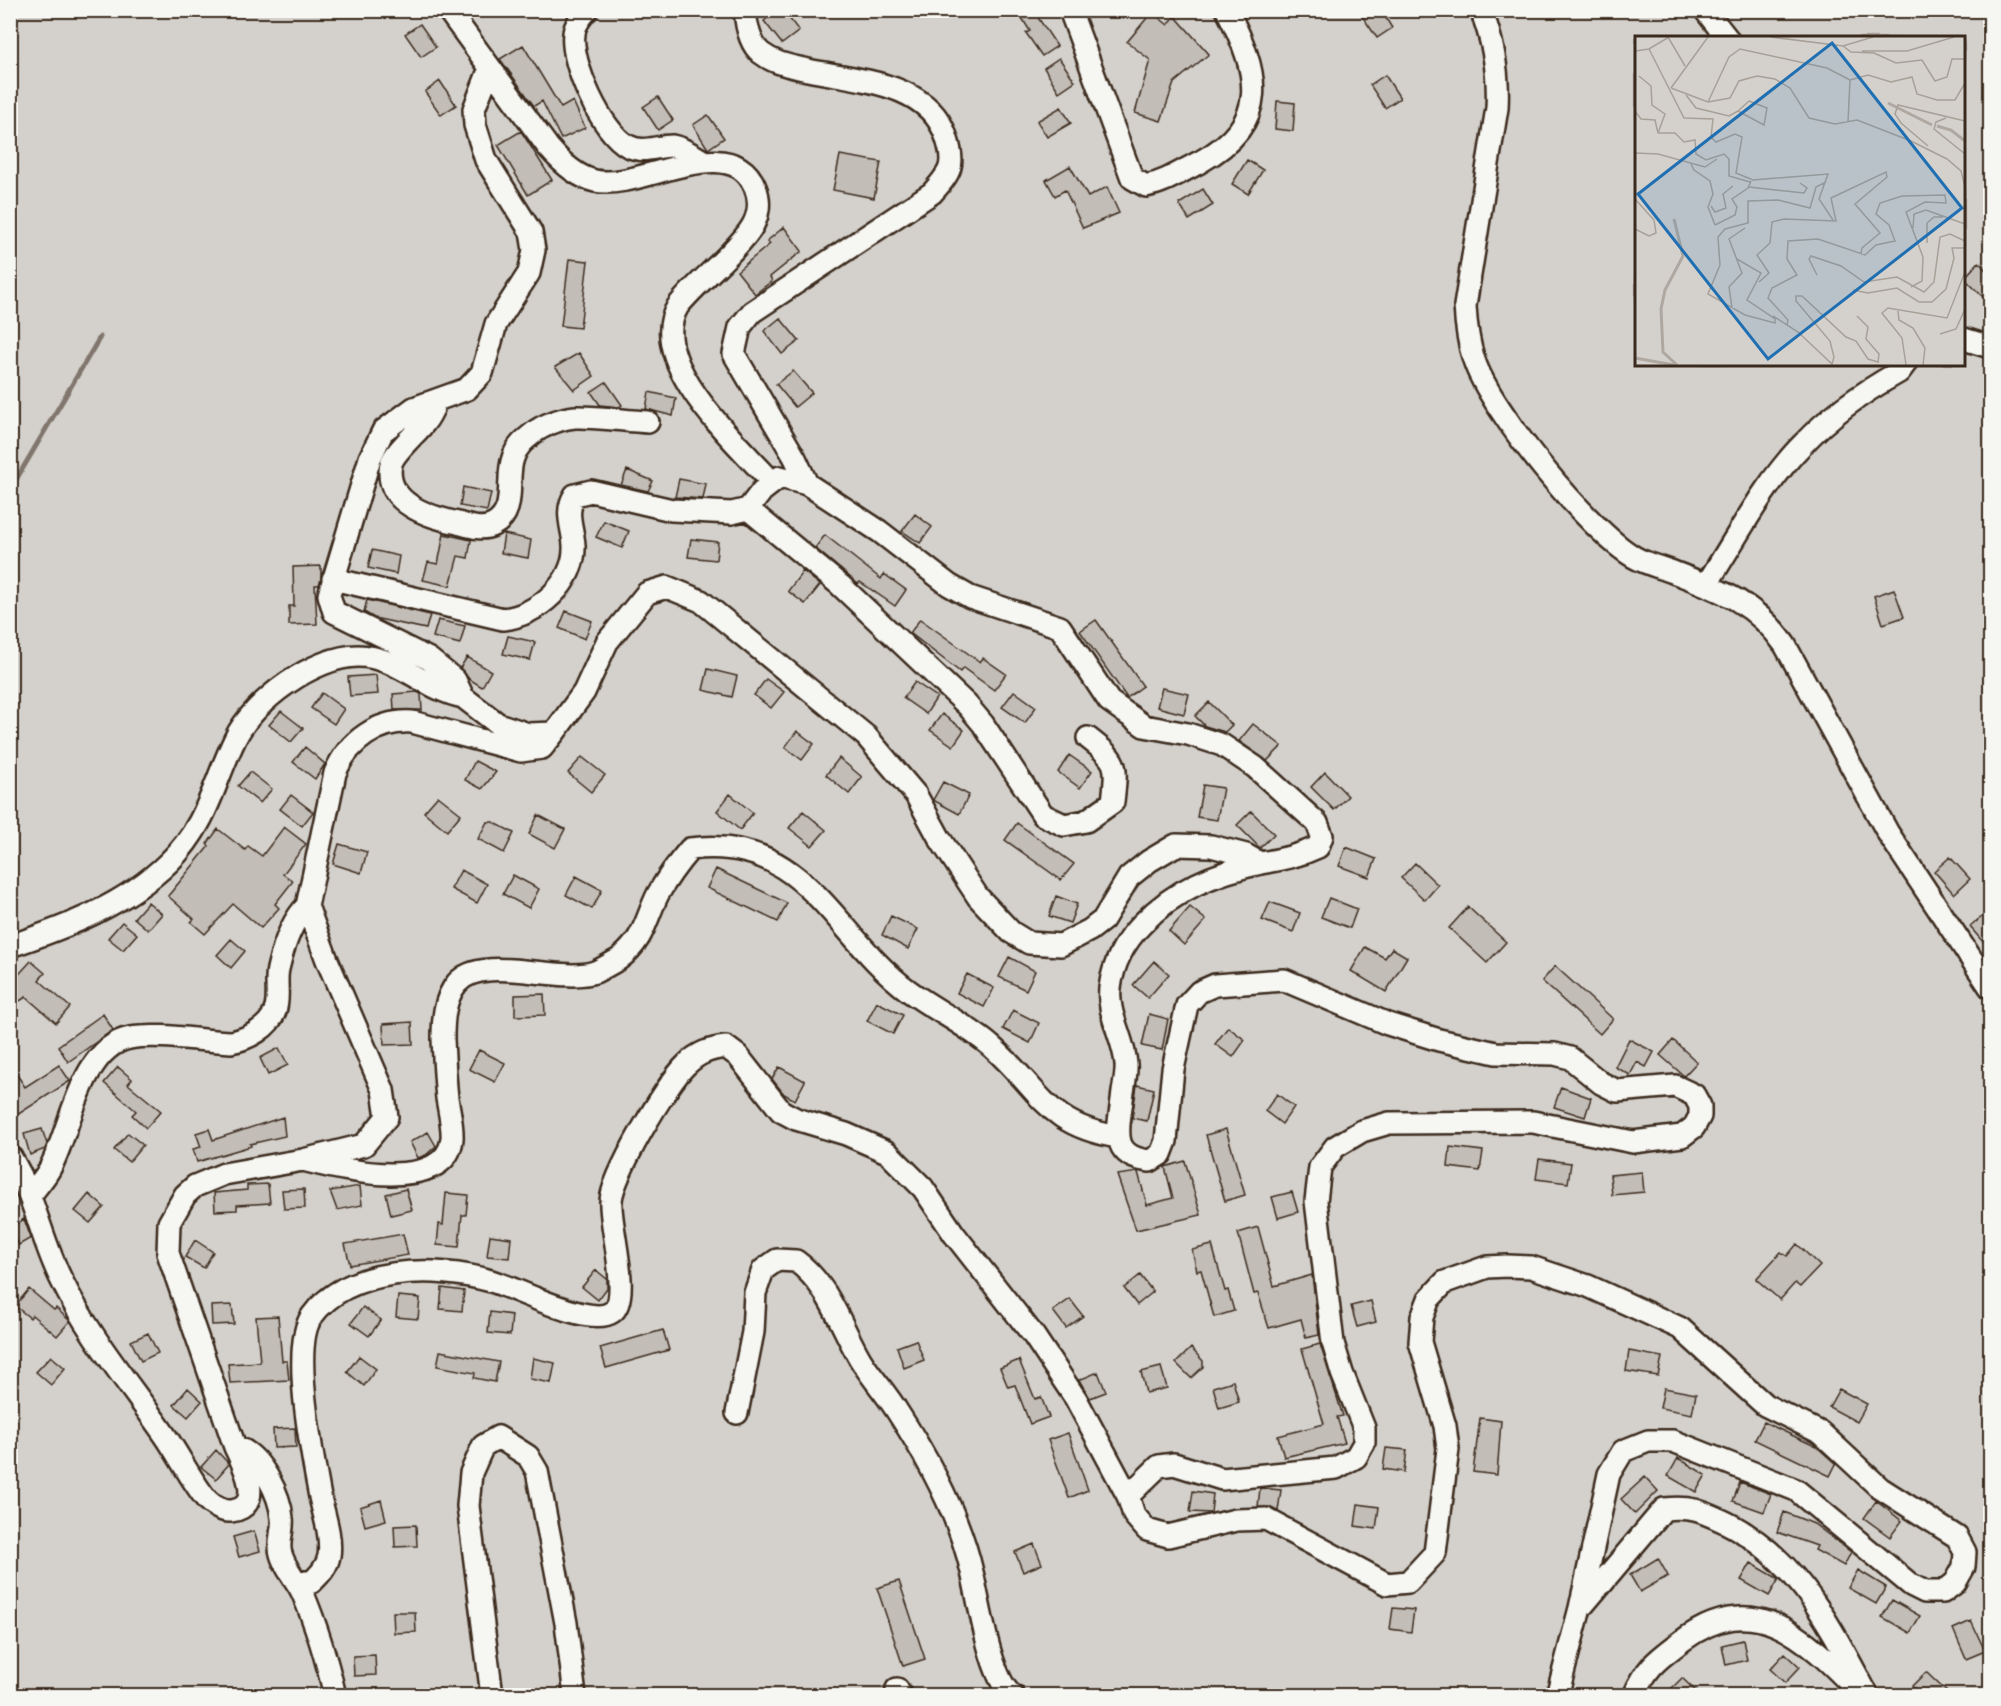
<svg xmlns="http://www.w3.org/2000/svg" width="2001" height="1706" font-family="'Shantell Sans',sans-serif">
<rect width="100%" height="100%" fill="#efeeea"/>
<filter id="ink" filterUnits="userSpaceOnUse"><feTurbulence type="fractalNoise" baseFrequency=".0167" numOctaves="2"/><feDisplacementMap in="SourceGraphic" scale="12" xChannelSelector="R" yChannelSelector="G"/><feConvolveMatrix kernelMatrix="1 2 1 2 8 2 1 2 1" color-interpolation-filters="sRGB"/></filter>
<g filter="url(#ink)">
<path fill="#d4d1cc" stroke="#887e75" stroke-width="1.5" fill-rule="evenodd" d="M11,11h1979v1684l-1979,1zM1636,38h328v326h-328z"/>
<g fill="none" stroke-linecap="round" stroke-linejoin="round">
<path stroke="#81766d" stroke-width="5" d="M10,490l90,-153"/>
</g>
<path fill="#c2bdb7" stroke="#3b2a1e" stroke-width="1.5" d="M777,10h6l16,21 -17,13 -18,-23z
M1017,10h16l24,36 -15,10 -16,-23 4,-2z
M1358,10h23l11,18 -15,10z
M1152,12l16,13 7,-9 34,38 -35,29 -13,38 -26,-8 15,-53 -23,-18z
M420,24l16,23 -15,10 -16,-23z
M523,45l38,63 12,-7 12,27 -24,11 -19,-38 -8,5 -34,-47z
M1059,58l16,23 -16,11 -15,-24z
M1385,75l15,23 -15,10 -15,-23z
M440,81l16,24 -15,10 -16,-23z
M658,97l15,23 -15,10 -15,-23z
M1277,101l18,2 -2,28 -18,-2z
M1061,107l10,16 -24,14 -10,-16z
M708,115l16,23 -16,11 -15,-24z
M521,131l31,49 -24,15 -30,-50z
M840,155l41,7 -7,36 -41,-8z
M1247,160l16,10 -15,24 -16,-10z
M1070,166l18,31 19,-10 12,26 -36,15 -18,-38 -10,6 -9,-16z
M1203,189l10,16 -24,15 -10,-16z
M784,227l18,24 -32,26 2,4 -17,13 -18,-23 33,-27 -3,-3z
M569,259l19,2 -8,67 -19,-2z
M1979,262l11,13v17l-6,6 -20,-20z
M780,318l19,23 -17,13 -18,-23z
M579,353l15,23 -20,14 -19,-23z
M793,371l19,22 -17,14 -19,-23z
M606,382l16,23 -3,2 -19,-2 -9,-13z
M649,392l27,6 -3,18 -27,-7z
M627,470l26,11 -5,10 -27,-6z
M679,479l27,5 -3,15 -28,-2z
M463,487l28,6 -4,18 -27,-5z
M915,514l17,13 -12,16 -18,-12z
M604,521l25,10 -7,17 -26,-11z
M444,534l27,6 -3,18 -10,-2 -8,30 -27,-6 5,-18 10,2z
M504,534l27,6 -3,18 -27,-5z
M825,535l56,44 3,-5 22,16 -11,16 -35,-24 -2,2 -43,-36z
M691,539l27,3 -2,18 -28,-3z
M372,550l27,6 -3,18 -28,-6z
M321,566v13l-2,6h-4l2,39 -28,1v-19h5l-1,-39z
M803,571l17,14 -15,19 -17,-13z
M1894,589l10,28 -21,7 -9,-28z
M367,600l63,15 -4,14 -52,-11 -10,-6z
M566,611l26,10 -7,18 -26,-11z
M920,619l60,43 3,-4 23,16 -12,16 -31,-22 -3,4 -50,-39z
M438,620l27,6 -5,18 -27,-7z
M1096,620l47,66 -16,12 -47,-67z
M508,636l27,6 -5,18 -27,-6z
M467,657l24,14 -9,16 -13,-8 -9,-11z
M708,669l29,7 -5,21 -29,-7z
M376,675l2,19 -28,2 -2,-19z
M766,679l18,13 -13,16 -17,-13z
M915,682l22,15 -11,17 -23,-16z
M1162,688l27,6 -5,20 -27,-7z
M1014,691l22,16 -11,16 -23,-16z
M417,692l4,2 1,16h-28l-1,-16z
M322,693l22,16 -10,15 -23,-16z
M1209,702l23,23 -7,7 -20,-6 -10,-10z
M281,711l22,17 -12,14 -22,-17z
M942,714l22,16 -11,16 -23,-16z
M1253,724l29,22 -15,15 -28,-20z
M797,731l17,13 -12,16 -17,-13z
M305,747l20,17 -10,15 -22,-17z
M1069,755l23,16 -12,17 -22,-16z
M582,757l23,18 -14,17 -23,-19z
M839,758l23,19 -13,17 -23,-19z
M475,761l21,11 -14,17 -17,-9z
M250,772l22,17 -12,14 -22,-17z
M1325,772l23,24 -14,14 -23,-23z
M943,782l26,13 -10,19 -26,-14z
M1203,785l20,3 -6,32 -20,-3z
M730,794l23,19 -13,17 -23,-19z
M291,795l22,17 -11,14 -22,-17z
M438,796l23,18 -14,17 -23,-19z
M803,811l23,19 -14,16 -23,-18z
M1251,811l23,23 -14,14 -23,-23z
M538,815l27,14 -10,19 -26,-14z
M487,822h6l21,11 -10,20 -26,-14z
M1017,823l57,41 -13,16 -56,-40z
M284,827l22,17 -23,30 10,7 -18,23 4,4 -18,20 -28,-24 -28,30 -14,-12 3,-3 -26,-23 41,-50 -2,-2 11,-15 27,21 3,-4 14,10z
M339,844l28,8 -6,21 -28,-9z
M1346,847l30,12 -7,18 -30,-11z
M1950,857l20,22 -16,15 -20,-23z
M1415,863l23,22 -13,15 -24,-22z
M716,869l71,34 -9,19 -71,-34z
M461,870l26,14 -10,19 -26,-14z
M513,875l26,14 -10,19 -26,-14z
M576,876l26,14 -10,19 -26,-14z
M1056,896l21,8 -7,19 -21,-7z
M1329,898l28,11 -7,19 -29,-11z
M148,902l14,12 -14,16 -14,-12z
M1270,902l30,11 -7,19 -31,-12z
M1190,907l16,13 -22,25 -15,-14z
M1468,907l38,35 -19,21 -38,-35z
M1990,910v40l-20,-23z
M891,916l27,13 -10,20 -26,-14z
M122,922l15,12 -14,16 -15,-12z
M231,939l14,12 -14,17 -14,-13z
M1365,947l20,11 7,-10 15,9 -21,35 -35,-21z
M1009,957l26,14 -9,19 -27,-13z
M31,961l14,12 -6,7 31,27 -14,16 -30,-26 -16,10v-23z
M1154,961l15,13 -21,24 -15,-13z
M1555,966l58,53 -13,15 -58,-53z
M967,974l27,14 -10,19 -27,-14z
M544,994l1,21 -30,1v-21z
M877,1002l26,13 -10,19 -26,-13z
M1013,1010l26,13 -9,20 -27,-14z
M103,1014l10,16 -45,32 -10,-16z
M1149,1014l19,5 -6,31 -20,-4z
M412,1022l1,22 -29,1 -1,-21z
M1228,1027l17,13 -12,17 -18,-13z
M1629,1039l25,13 -8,15 -9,-5 -7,13 -15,-8z
M1673,1040l24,22 -13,14 -24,-21z
M279,1048l9,17 -20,10 -8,-17z
M479,1050l26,13 -10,19 -26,-13z
M10,1064l15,23 34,-22 11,16 -53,34 -7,-10z
M118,1067l14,12 -4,5 33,27 -15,17 -14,-13 4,-4 -32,-28z
M779,1067l26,14 -10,19 -11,-6 -12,-15z
M1137,1085l17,4 -7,32 -15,-3z
M1561,1087l30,11 -6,19 -31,-10z
M1277,1094l17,13 -12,17 -17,-13z
M283,1117l2,19 -35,8 1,2 -54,16 -4,-13 8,-2 -5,-14 13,-4 4,11z
M42,1129l5,15 -2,5 -15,6 -6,-21z
M1226,1129l19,66 -20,6 -19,-66z
M428,1132l8,14 -10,9 -8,3 -8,-16z
M128,1133l15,12 -14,17 -15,-12z
M1450,1147l33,4 -3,20 -32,-4z
M1539,1159l32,4 -3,20 -32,-4z
M1185,1161l16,54 -65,15 -19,-55 21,-3 9,33 26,-7 -8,-31z
M1642,1172l2,20 -32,3 -2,-20z
M268,1184l2,19 -33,2v5l-22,1 -1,-18 33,-3v-5z
M360,1186l2,19 -25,5 -7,-19z
M304,1189l1,19 -21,1 -2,-19z
M406,1189l6,21 -21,5 -5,-21z
M1292,1192l6,20 -20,6 -6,-21z
M446,1193l22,2 -2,20h-4l-3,32 -22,-2 2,-21 4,1z
M89,1194l15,13 -14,16 -15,-12z
M24,1219l7,19 -12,7 -9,-17z
M1258,1227l16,59 38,-11 7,60 -13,3 -5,-19 -32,9 -11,-35 -4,1 -16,-61z
M403,1234l5,21 -58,10 -5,-21z
M490,1235l21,3 -2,20 -22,-2z
M195,1240l18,12 -9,16 -19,-11z
M1797,1244l23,22 -20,21 -5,-4 -15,17 -24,-21 25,-27 6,4z
M1212,1245l13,46 3,-1 6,21 -20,6 -13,-47 -4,1 -5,-21z
M596,1270l11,9v9l-9,12 -16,-13z
M1140,1275l13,17 -16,13 -13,-17z
M442,1288l22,3 -2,20 -22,-2z
M29,1289l25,21 2,-2 14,13 -13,15 -25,-21 -2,3 -15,-12z
M398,1296l22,2 -2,21 -22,-2z
M1070,1299l13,17 -17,12 -13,-17z
M1371,1301l5,21 -19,5 -6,-21z
M232,1305l2,19 -22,1 -1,-19z
M363,1307l18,13 -12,16 -18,-13z
M490,1312l22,3 -2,20 -22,-2z
M278,1316l4,45h5l2,19 -59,3 -2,-19 32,-2 -4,-45z
M663,1330l6,20 -63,18 -6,-20z
M148,1333l10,20 -17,8 -10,-20z
M916,1340l8,20 -20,8 -7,-21z
M1320,1344l23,72 -6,1 8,26 -61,14 -6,-21 46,-12 -22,-75z
M1191,1348l12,13v6l-12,11 -15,-15z
M440,1351l59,11 -4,20 -21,-4 1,-5 -38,-7z
M1629,1351l33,6 -4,19 -32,-5z
M51,1356l14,12 -14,17 -15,-13z
M359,1356l17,13 -12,17 -17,-14z
M533,1358l22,5 -4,20 -21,-4z
M1019,1360l16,39 6,-2 8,20 -19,7 -15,-39 -7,2 -8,-19z
M1161,1367l6,21 -21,5 -5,-21z
M1098,1372l8,20 -16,6 -11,-18z
M1233,1381l6,21 -20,6 -6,-21z
M188,1388l14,13 -14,16 -14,-12z
M1664,1388l32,6 -4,20 -32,-6z
M1839,1389l28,15 -10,18 -28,-15z
M1480,1418l21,3 -4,54 -24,-3z
M1764,1422l53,25 19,17 -6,12 -75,-36z
M295,1428l1,19 -22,1 -1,-19z
M1068,1433l20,57 -19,8 -21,-58z
M1386,1448l21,2 -3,22 -21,-3z
M216,1450l13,14 -13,15 -15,-12z
M1678,1458l28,17 -10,17 -28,-16z
M1645,1477l13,14 -23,23 -14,-15z
M1740,1482l31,12 -7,18 -31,-11z
M1260,1488l21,2 -3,21 -20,-4z
M1193,1491l20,3 -2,19 -21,-1z
M381,1500l5,20 -21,6 -5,-19z
M1876,1501l26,20 -12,16 -26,-19z
M1358,1504l21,3 -3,22 -21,-3z
M1784,1512l30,12 37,28 -7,14 -29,-16 2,-4 -40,-14z
M416,1525l1,21 -22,1 -1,-21z
M254,1531l6,20 -21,6 -6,-20z
M1034,1544l8,20 -19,8 -8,-20z
M1658,1558l10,18 -28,16 -10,-17z
M1751,1563l28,16 -10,17 -28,-16z
M1858,1570l28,17 -10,17 -28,-16z
M899,1581l26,78 -22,7 -26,-78z
M1892,1600l28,16 -10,17 -28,-16z
M1393,1608l21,2 -3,22 -21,-3z
M393,1612h22l1,20 -22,1z
M1971,1621l14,30 -19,8 -13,-30z
M1743,1640l4,20 -21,5 -4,-20z
M1785,1653l15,14 -15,16 -15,-14z
M375,1655l1,20 -22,1 -1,-20z
M1926,1672l24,23h-29l-9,-9z
M1682,1678l18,17h-35z"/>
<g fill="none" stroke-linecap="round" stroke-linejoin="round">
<defs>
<path id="minor" d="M448,10l100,137c12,14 28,30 47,34 45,10 135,-53 160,6 6,14 4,30 -5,43 -17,25 -52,51 -72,76 -34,55 60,138 94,176
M587,10c-6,7 -13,16 -13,24 -4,29 28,99 54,112 17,8 27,0 44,0 10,1 24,11 33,16
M745,10c1,14 5,34 16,43 14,11 30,13 47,17 48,10 120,12 138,66 10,29 5,36 -14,57l-180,119 -12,15 -6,27 61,104 12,26
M1070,10l62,168 14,8c20,-4 36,-15 54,-24 72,-40 59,-89 27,-152
M1481,10c13,33 18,63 16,98l-32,198c1,19 3,36 9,54 16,50 115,171 160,197 12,7 26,10 39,15 47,18 82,30 112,73l103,188 102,154
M1705,10l22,28
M490,68l-16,41 1,16 11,35 45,72 3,18 -5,23 -33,51 -14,49 -15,16 -53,19 -31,23 -13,27 -41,137 5,17 95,47 26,21 8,17 35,27 30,10 26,-1 30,-41 23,-50 40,-49 20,-6 34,14 165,135 50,59 24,44 38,58 33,35 18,11 32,2 29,-15 13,-10 26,-43 20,-16 27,-16 35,1 35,9 14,8
M1964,339l26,8
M436,402c-3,7 -6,14 -11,20 -8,11 -31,30 -34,42 -8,39 38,53 67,59 11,3 24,8 35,2 25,-13 12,-46 20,-67 4,-13 13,-19 23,-27 10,-7 27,-13 39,-14 20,-1 51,4 73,5
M748,509l92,76 127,120 16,19 60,91 21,10 22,-4 27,-19c4,-38 6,-40 -25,-64
M333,579l170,40c34,-3 73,-37 71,-74 -1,-18 -10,-33 1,-50l16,-4 81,19 60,3 16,-4 14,-18 18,-14 27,7 72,47 70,54 21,12 90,30 49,74 35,25 44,8 34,11 33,22 62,56 5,13 -4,11c-19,9 -36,12 -57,16 -46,10 -86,26 -119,61 -17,17 -29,40 -32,64 -3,27 14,50 16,76 1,11 -3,24 -4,36 -4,30 -12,57 28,61l11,-7 5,-13 7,-72 14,-64 12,-13 16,-7 69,-5 104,44 51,16 57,13 59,1 15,4 31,25 16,8 58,-5 19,9 6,11v10l-6,11 -12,9 -49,6 -100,-20 -144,1 -27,8 -27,16 -15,20 -4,34 17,142 9,30 22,55v15l-8,14 -20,11 -114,11 -48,-15 -15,2 -31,30
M1706,585c30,-46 59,-103 97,-141 27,-29 62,-53 96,-72l6,-8
M10,946c57,-19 115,-41 159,-84 39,-38 44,-78 66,-123 18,-38 80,-83 123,-83 39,0 68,34 105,41
M10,1156c24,38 31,83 51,123 26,54 66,102 101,152 16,22 28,48 45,69 6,6 16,12 24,11 35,-4 12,-47 4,-64l-67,-194 1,-30 16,-28 10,-9 29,-12 79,-14 61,-15 23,-28 -4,-27 -56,-130 -20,-54 28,-133c13,-32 43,-53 77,-51l109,29 21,-3 12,-15
M307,1161c35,9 139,33 145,-22 1,-13 -3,-28 -5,-41 -2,-19 -3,-39 -4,-59 0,-19 1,-40 14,-56 26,-30 102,1 138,-11 7,-3 17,-9 24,-13 26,-20 26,-39 39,-65 9,-16 20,-31 32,-45 116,-15 142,85 219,142 27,20 57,33 83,56 49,43 53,78 126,90
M30,1196c6,-9 14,-17 19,-26 21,-36 31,-123 81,-132 30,-5 71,3 101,4 17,-3 38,-14 44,-31 5,-13 0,-29 3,-42 5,-22 13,-48 29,-63
M737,1413l16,-81 2,-39 8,-23 14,-10 19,1c33,24 44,64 64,98 11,18 26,34 37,52 32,49 62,104 75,161 7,28 18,108 41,124
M241,1449c21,10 39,46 41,69 2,12 -5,24 -1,36 4,15 16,26 22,40 14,33 24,67 32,102
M297,1582h15c8,-8 15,-15 17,-26 3,-19 -5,-41 -9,-59 -7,-38 -30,-151 -8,-181 36,-50 125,-51 179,-35 25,7 99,47 121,31 20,-14 -3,-87 -1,-111 1,-25 56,-118 75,-136 12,-12 23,-16 40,-18l12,9 43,55 15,8 50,15 41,18 36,36 31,46 80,102 42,63 52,97 6,19 13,15 21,6 68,-16 30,-1 121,65 21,-2 27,-29 13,-104 -3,-23 -25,-84 2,-25 7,-18 16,-17 42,-15 20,-1 24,1 57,19 92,42 85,77 56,28 59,55 77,49 8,15 -1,15 -9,16 -12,9h-18l-14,-7 -115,-95 -123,-49h-25l-25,10 -14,23 -29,134 -23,88
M1583,1605l81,-96c27,-3 37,2 61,13 74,37 105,104 143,174
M897,1689l4,7
M492,1696l-24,-190 3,-33 12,-27 15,-9 30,19 9,15 29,152 9,73
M1634,1696c13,-30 23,-36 48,-55 72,-54 123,-4 174,48"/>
</defs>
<use href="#minor" stroke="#3b2a1e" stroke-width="26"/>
<use href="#minor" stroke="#f6f6f2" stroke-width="21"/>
</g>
</g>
<g transform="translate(1635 36)">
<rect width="330" height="330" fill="#efeeea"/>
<path d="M0,1h330v328h-330z" fill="#d4d1cc"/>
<path fill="none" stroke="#afa8a1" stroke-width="3" d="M253,67l44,22M302,90l14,4 14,11M39,183l9,37 -18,34 -4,19 2,43 14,13M0,322l39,7"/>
<path fill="none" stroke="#a7a098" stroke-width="1.5" d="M33,1l17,29M136,1l72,9 30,-9M208,10l8,6 23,1 22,10 26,-3 13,21 12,-4 5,-18h13M14,13l35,69 29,1 -2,18 5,5 19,-8 7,3 -6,36 17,7 75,-6 -9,25 14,21M0,15l14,-2 20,-12M227,15h45l47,-14M4,40l12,10 1,19 13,9 -7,19M215,44l18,-5 23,7 21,-5 5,17 20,6h18l10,-17M36,52l37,14 22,-4 9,-17 18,-5 18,3 15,9 19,30 26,6 22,-4 54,21 36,18 14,12 4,16M36,52l37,-51M51,59l10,13 33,8 9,-5M114,65l18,7 -3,17 -26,-14zM73,66l21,-45 11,-8 87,19 23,12M0,75l6,8 14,1 3,13M311,82l-10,4 -2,7 31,25M213,86l2,-42M23,97h17l9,9 11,-2 1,14 10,6 18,-6 5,5v17l21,6M293,110l-27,-23 -6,-9 3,-9 67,16M0,117l23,1 47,13 12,-8M56,128l3,6 16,11 3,13 -5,13 7,18M114,151l55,6 3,-5 -7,-5M0,163l19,21 2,13 -7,3 -14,-7M76,170l4,6 11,-4 -3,-14 10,-8M80,189l20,-10 2,-8 -5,-8 16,-11 3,-7M278,192l1,-14 12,-4 39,14M292,207v-20l7,-6h9M102,223l24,14 -14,27 28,19v4l-30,-8 -37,-21 12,-29 -2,-28 7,-8 23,-6v-22l30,-1 32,8 6,-21 10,-5M182,239l-8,-16 2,-3 30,10 23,16 33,-5 27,15 10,-10 6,-45 10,-3 15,7M124,246l10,-9 -12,-18 13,-12 2,-21 12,-3 52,2 -5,-23 55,-26 1,5 -32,27 25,29 -18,15 -1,6M218,254l15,3 29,-5 22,14h13l14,-13 8,-31 -2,-10h13M97,272l-3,-21 13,-14 -13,-34 16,-11M263,275l1,9 14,8 12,20 -2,17M138,280l25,16 34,32 2,-7 -4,-16 -34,-40v-5h6l44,41 10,4 12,18 10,3 1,-8 -13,-15 2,-12 -11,-11M152,289l1,-5 -20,-22 4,-10 25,-13 -10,-16 1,-18 30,-2 47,16 11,-10 19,-4 -6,-16 -13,-11 4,-11 22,-7 43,-1 1,8 -21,-1 -19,10 17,45 -1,24 -11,6M305,298l16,-5 9,-20M271,329l-4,-27 -20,-25 6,-5 59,10 18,-46"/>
<path fill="#1f6fb2" fill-opacity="0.15" stroke="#1f6fb2" stroke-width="3" d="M197,7l130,165 -194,151 -130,-165z"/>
<rect width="330" height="330" fill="none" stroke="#3b2a1e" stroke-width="3"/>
</g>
<rect width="2001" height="1706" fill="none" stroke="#f6f6f2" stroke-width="36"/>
<rect x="18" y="18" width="1965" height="1670" fill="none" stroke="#3b2a1e" stroke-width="2" filter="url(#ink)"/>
</svg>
